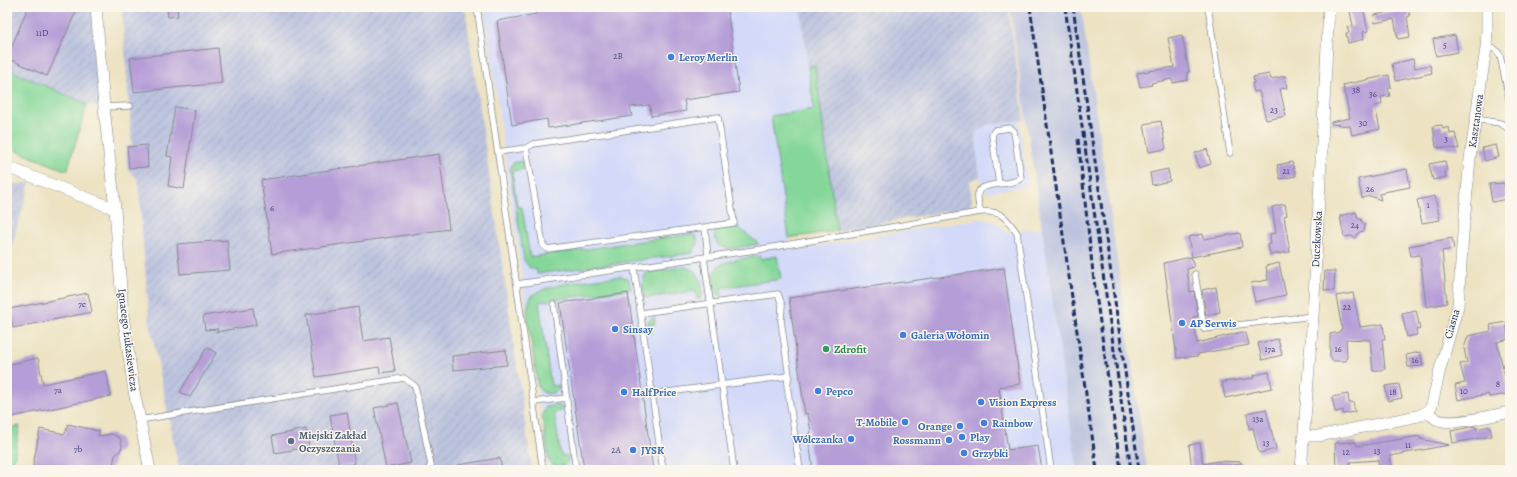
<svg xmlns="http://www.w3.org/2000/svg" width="1517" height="477" font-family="Alegreya,serif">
<defs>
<pattern id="industrial-furrows" width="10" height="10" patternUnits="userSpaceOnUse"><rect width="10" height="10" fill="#bcc3de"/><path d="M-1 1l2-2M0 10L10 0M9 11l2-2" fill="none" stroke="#a1a8c1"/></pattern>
</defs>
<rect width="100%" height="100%" fill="#fbf7ec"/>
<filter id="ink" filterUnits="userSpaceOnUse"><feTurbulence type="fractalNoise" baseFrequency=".025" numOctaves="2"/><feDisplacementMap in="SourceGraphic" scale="8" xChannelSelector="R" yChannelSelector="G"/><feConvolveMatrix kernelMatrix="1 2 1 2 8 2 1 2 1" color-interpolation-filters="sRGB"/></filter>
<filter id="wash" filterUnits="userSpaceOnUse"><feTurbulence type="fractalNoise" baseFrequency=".012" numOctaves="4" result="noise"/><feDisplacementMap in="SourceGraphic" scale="16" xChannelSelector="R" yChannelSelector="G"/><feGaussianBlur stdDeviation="0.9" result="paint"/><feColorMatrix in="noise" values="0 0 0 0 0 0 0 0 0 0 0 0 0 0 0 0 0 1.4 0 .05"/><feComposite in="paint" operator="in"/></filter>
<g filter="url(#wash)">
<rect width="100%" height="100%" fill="#ede3c3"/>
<path fill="#d2d9f9" d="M484,7h316l14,103 -43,6 20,134 188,-31 8,1 7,2 7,5 5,6 36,-5 35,242h-528z
M1019,120l9,66 -41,6 -7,-15 -5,-44 12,-8z"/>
<path fill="url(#industrial-furrows)" d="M7,7h89l8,100 -17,-3 -80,-35z
M123,7h342l67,463h-353l-30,-152 -11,-139 -11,-10 -1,-22 6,-2 -10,-133z
M800,7h208l16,113 -37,5 -12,8 5,44 -11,4 3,20 -2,6 -133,24 -22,-165h-7z
M30,183l-23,80v-78z"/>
<path fill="#bcc3de" d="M1010,7h71l66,463h-70z"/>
<path fill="#84d798" stroke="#50837b" d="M808,66h7l22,165 -48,7 -18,-122 43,-7z
M7,69l80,35 -20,67 -60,-24z
M523,161l2,3v5l-13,2 5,35 5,1 8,50 161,-23 6,3v9l-4,4v3l-156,21v-4l-7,-2 -6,-8 -14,-91 3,-6z
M738,227l21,17c-15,2 -46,13 -44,-12l3,-2z
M760,256l1,3 16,-3 4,23 -60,9 1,8 -5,-1c-16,-36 19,-35 43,-39z
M682,267c12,0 18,8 20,19 0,4 1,8 -1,12l-4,2 -1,-9 -51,7c-2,-10 -6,-20 4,-26z
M621,276l8,3 2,10 -92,13 12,84 8,-1v4c-7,7 -17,6 -21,-2l-11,-73c0,-6 1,-13 5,-18 10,-12 72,-18 89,-20z
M654,316l1,8 -4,1 1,9 -3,-3 -1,-9z
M556,405l4,1 3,5 -9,1 7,44h6l2,3 -4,6 -6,1 -6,-1 -4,-4 -7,-46 4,-8z
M20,426l-8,44h-5v-42z"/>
<g id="blocks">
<path fill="#b59dd7" d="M28,7h50l-31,69 -40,-18z
M167,7h10l1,9 -10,1z
M535,7h192l12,85 -55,8 2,11 -35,5 -1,-11 -20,2 2,9 -84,12 -1,-9 -35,6 -15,-104 39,-7z
M1349,7h14l5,24 -5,1 1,7 -16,4 -2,-10h3l-2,-6 6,-1z
M1408,8l2,8 -3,1 3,20 -12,2 -4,-20 -19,4 -1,-8z
M1182,35l7,37h-2l1,8 -15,3 -1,-4 -21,4 1,2 -12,2 -3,-14 37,-6 -6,-29z
M1455,35l3,17 -22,4 -3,-17z
M218,48l4,35 -88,9 -4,-34z
M1413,59l2,9 15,-3 2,8 -36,8 -4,-17z
M1269,74l2,5 14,-3 2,12 -7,1 6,27 -20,4 -7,-29 -5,1 -2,-9h2l-1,-6z
M1389,75l2,13h-3l2,8 -9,1 1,7 -7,2 5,23 -28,6 -2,-9 -19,-2v-2l19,-4 -7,-33z
M175,107l20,3 -11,79 -16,-3 4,-29 -5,-1z
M1161,121l5,28 -17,3 -5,-28z
M1442,125l1,4 6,-2 1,7 5,-1 4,16 -23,-2 -3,-21z
M147,145l1,22 -19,1 -2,-21z
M1496,145l3,12 -14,4 -3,-13z
M1207,149l4,15 -12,4 -4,-15z
M439,154l10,75 -177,25 -11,-74z
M1445,161l2,9 -2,1 1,6 -13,3 -4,-16z
M1292,162l4,14 -16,3 -3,-14z
M1168,169l2,12 -18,4 -2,-12z
M1407,169l3,18 -26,5v1l-5,1 2,6 -11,-4 -8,2 -4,-19z
M1504,183l3,16 -15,3 -3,-18z
M1435,196l5,24 -18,3 -5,-23z
M1285,204l2,11 -3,1 6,36 -20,3 -2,-11h3l-1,-10 6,-1 -4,-26z
M1356,212l2,7h3l1,3 3,2 -1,7 -5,1 -4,6 -4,-2 -7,1 -4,-21z
M1240,233l2,14 -50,10 -4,-20 15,-3 1,5z
M1452,238l2,11 -12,2 5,52 -21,4 -6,-52 -9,1 -2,-10z
M227,240l3,30 -50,4 -3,-30z
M1191,257l3,10 -7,2 3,23 4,-1 4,25 -5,1 4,26 45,-11 4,1 3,12 -51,9v2l-21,2 -13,-95z
M1279,263l7,32 -31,7 -4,-19 17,-3 -2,-14z
M1004,268l16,116 -21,3 9,63 30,-4 4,24h-229l-5,-36 3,-1 -3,-19h-3l-16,-116z
M1325,271h10l-1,20 -10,-1z
M1216,287l4,25 -14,3 -4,-25z
M88,293l4,19 -79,16 -4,-19z
M628,293l25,177h-69l-24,-167z
M1353,293l7,34 23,-3 2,15h-3l3,30 -12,2 -3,-31 -24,-1 1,19h-1v3h-14v-3h-2v-24l10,-2v-2l2,-1 -6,-33z
M358,307l5,34 26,-4 6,34 -15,2 -1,-6 -63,10 -10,-62z
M253,308l3,17 -40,7 2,-3 -13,1 -2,-14z
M1416,310l4,19 -4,1 1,5 -10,2 -5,-24z
M1506,322l3,17 -12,3 12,52 -20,3 -1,-3 -30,6 -3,-15 10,-2 -5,-19 7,-1 -3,-15 4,-12 23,-5 -1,-6z
M1278,339l4,16 -20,5 -4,-17z
M207,347l9,6 -26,44 -10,-5z
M506,350l1,15 -54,5 -1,-14z
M1420,352l3,14 -15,1 -2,-12z
M38,358l5,26 63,-13 5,25 -104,22v-53z
M1269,372l3,16 -47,10 -3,-16 33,-4 -1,-3z
M1399,384l3,14 -14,3 -3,-15z
M1348,394l1,9 4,-1 2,10 -12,2v-4l-8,2 -3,-15z
M398,403l13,60 -25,5 -12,-60z
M1266,409l10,40 -17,4 -6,-25 -4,1 -2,-16z
M347,412l8,52 -16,2 -9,-51z
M68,424l31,7 -1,5 14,-2 8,4 2,8 -2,5 -5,4 -3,15h-80l8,-41 25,5z
M1475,426l1,3 14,-3 2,10 -39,7 -2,-12z
M306,429l3,18 -34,6 -3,-17z
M1420,436v3l29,6 -59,11 2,14h-13l-1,-10 -28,2v6l-14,1 -1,-26 21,-1 1,4z
M1200,443l3,21 15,-3 23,1v2l-25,6h-24l-3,-25z
M500,458l2,12h-44v-5z"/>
</g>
</g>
<g filter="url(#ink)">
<use href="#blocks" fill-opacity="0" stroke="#848990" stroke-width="1"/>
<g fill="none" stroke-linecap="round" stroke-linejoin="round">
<defs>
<path id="lane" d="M477,7l66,463
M1208,7l22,146
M1486,48l9,1 5,6 10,48
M104,107l26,-1
M1475,119l25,4 10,7
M1506,126l4,-10
M498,152l28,-4 7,-4 185,-27 16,106 -187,26 -4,-4 -17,-97
M980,212c-1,-6 -3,-13 -2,-19 3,-12 34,-6 43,-15l-7,-47 -4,-3 -15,2 -3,5 7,49
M705,227l3,30
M704,258l30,212
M634,268l29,202
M1195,274l9,55 109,-13
M517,284l245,-35 218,-37c21,-2 26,5 37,21l34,237
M554,304l22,166
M641,313l137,-19 4,11 -1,16 8,55 -2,9 13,85
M653,394l136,-18
M534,402l32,-4
M139,420l265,-42 11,8 16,79 -3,5"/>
<path id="street" d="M96,7l8,100 11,102 8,106 11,76 16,79
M7,167l108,42
M1428,411c2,3 5,6 8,8 14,8 57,-4 74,-7
M1304,436h14l100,-20 10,-5 4,-6 8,-36 18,-63 5,-72 7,-75 16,-111 1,-17v-24
M1301,470l12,-154 16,-309"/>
</defs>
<use href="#lane" stroke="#848990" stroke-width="7"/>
<use href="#street" stroke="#848990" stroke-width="12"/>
<use href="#lane" stroke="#fff" stroke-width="5.5"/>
<use href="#street" stroke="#fff" stroke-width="11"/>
<path stroke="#1b2f5e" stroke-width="3" stroke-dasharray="6 3" stroke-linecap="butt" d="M1030,7l67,463
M1065,7l66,463
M1073,7l66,463
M1078,139l15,134 28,197"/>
</g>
</g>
<g fill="#3f7fe0" stroke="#fbf7ec" stroke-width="1.5">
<circle cx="671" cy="57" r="4"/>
<circle cx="1182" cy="323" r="4"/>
<circle cx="615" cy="329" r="4"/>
<circle cx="903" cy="335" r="4"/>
<circle cx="818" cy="391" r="4"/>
<circle cx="624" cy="392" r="4"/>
<circle cx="981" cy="402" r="4"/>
<circle cx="905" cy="422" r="4"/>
<circle cx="984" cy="423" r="4"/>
<circle cx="960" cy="426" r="4"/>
<circle cx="962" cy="437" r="4"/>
<circle cx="851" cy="439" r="4"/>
<circle cx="949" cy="440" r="4"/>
<circle cx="633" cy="450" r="4"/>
<circle cx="964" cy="453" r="4"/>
</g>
<circle fill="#2e9e5b" stroke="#fbf7ec" stroke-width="1.5" cx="826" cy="349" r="4"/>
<circle fill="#5c6f8a" stroke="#fbf7ec" stroke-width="1.5" cx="291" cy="441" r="4"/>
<g text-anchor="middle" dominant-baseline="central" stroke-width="3" stroke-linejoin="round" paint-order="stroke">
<g font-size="9" fill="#424a7c">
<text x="42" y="33">11D</text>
<text x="1445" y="45">5</text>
<text x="618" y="56">2B</text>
<text x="1356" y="90">38</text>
<text x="1373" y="94">36</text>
<text x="1274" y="110">23</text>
<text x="1363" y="123">30</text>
<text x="1446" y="139">3</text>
<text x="1286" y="171">21</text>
<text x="1370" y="189">26</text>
<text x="1428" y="205">1</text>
<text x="272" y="208">6</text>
<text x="1355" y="225">24</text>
<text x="82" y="304">7c</text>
<text x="1347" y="307">22</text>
<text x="1270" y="349">17a</text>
<text x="1338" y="349">16</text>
<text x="1415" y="360">16</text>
<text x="1498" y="384">8</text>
<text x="58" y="390">7a</text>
<text x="1464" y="391">10</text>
<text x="1393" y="392">18</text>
<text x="1258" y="419">13a</text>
<text x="1266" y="443">13</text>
<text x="1408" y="445">11</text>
<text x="78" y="449">7b</text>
<text x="616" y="450">2A</text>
<text x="1377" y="451">13</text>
<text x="1346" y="452">12</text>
</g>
<g font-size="11" font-weight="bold" fill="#366cbe" stroke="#fbf7ec" text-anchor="start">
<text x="679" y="57">Leroy Merlin</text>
<text x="1190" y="323">AP Serwis</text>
<text x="623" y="329">Sinsay</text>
<text x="911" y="335">Galeria Wołomin</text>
<text x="826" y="391">Pepco</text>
<text x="632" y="392">HalfPrice</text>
<text x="989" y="402">Vision Express</text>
<text x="897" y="422" text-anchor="end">T-Mobile</text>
<text x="992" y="423">Rainbow</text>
<text x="952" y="426" text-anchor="end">Orange</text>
<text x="970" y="437">Play</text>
<text x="843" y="439" text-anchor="end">Wólczanka</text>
<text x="941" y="440" text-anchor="end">Rossmann</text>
<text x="641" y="450">JYSK</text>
<text x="972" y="453">Grzybki</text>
</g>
<g font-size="11" fill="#1b2f5e" stroke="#fbf7ec">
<text transform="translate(1476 121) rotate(-82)">Kasztanowa</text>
<text transform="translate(1317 239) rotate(-87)">Duczkowska</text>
<text transform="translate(1452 324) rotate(-74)">Ciasna</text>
<text transform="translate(128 340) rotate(83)">Ignacego Łukasiewicza</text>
</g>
<g font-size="11" font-weight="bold" fill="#27864d" stroke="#fbf7ec" text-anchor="start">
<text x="834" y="349">Zdrofit</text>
</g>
<g font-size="11" font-weight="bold" fill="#4e5e75" stroke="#fbf7ec" text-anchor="start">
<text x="299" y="435">Miejski Zakład<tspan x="299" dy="13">Oczyszczania</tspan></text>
</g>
</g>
<rect width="1517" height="477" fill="none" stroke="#fbf7ec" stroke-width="24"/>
</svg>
